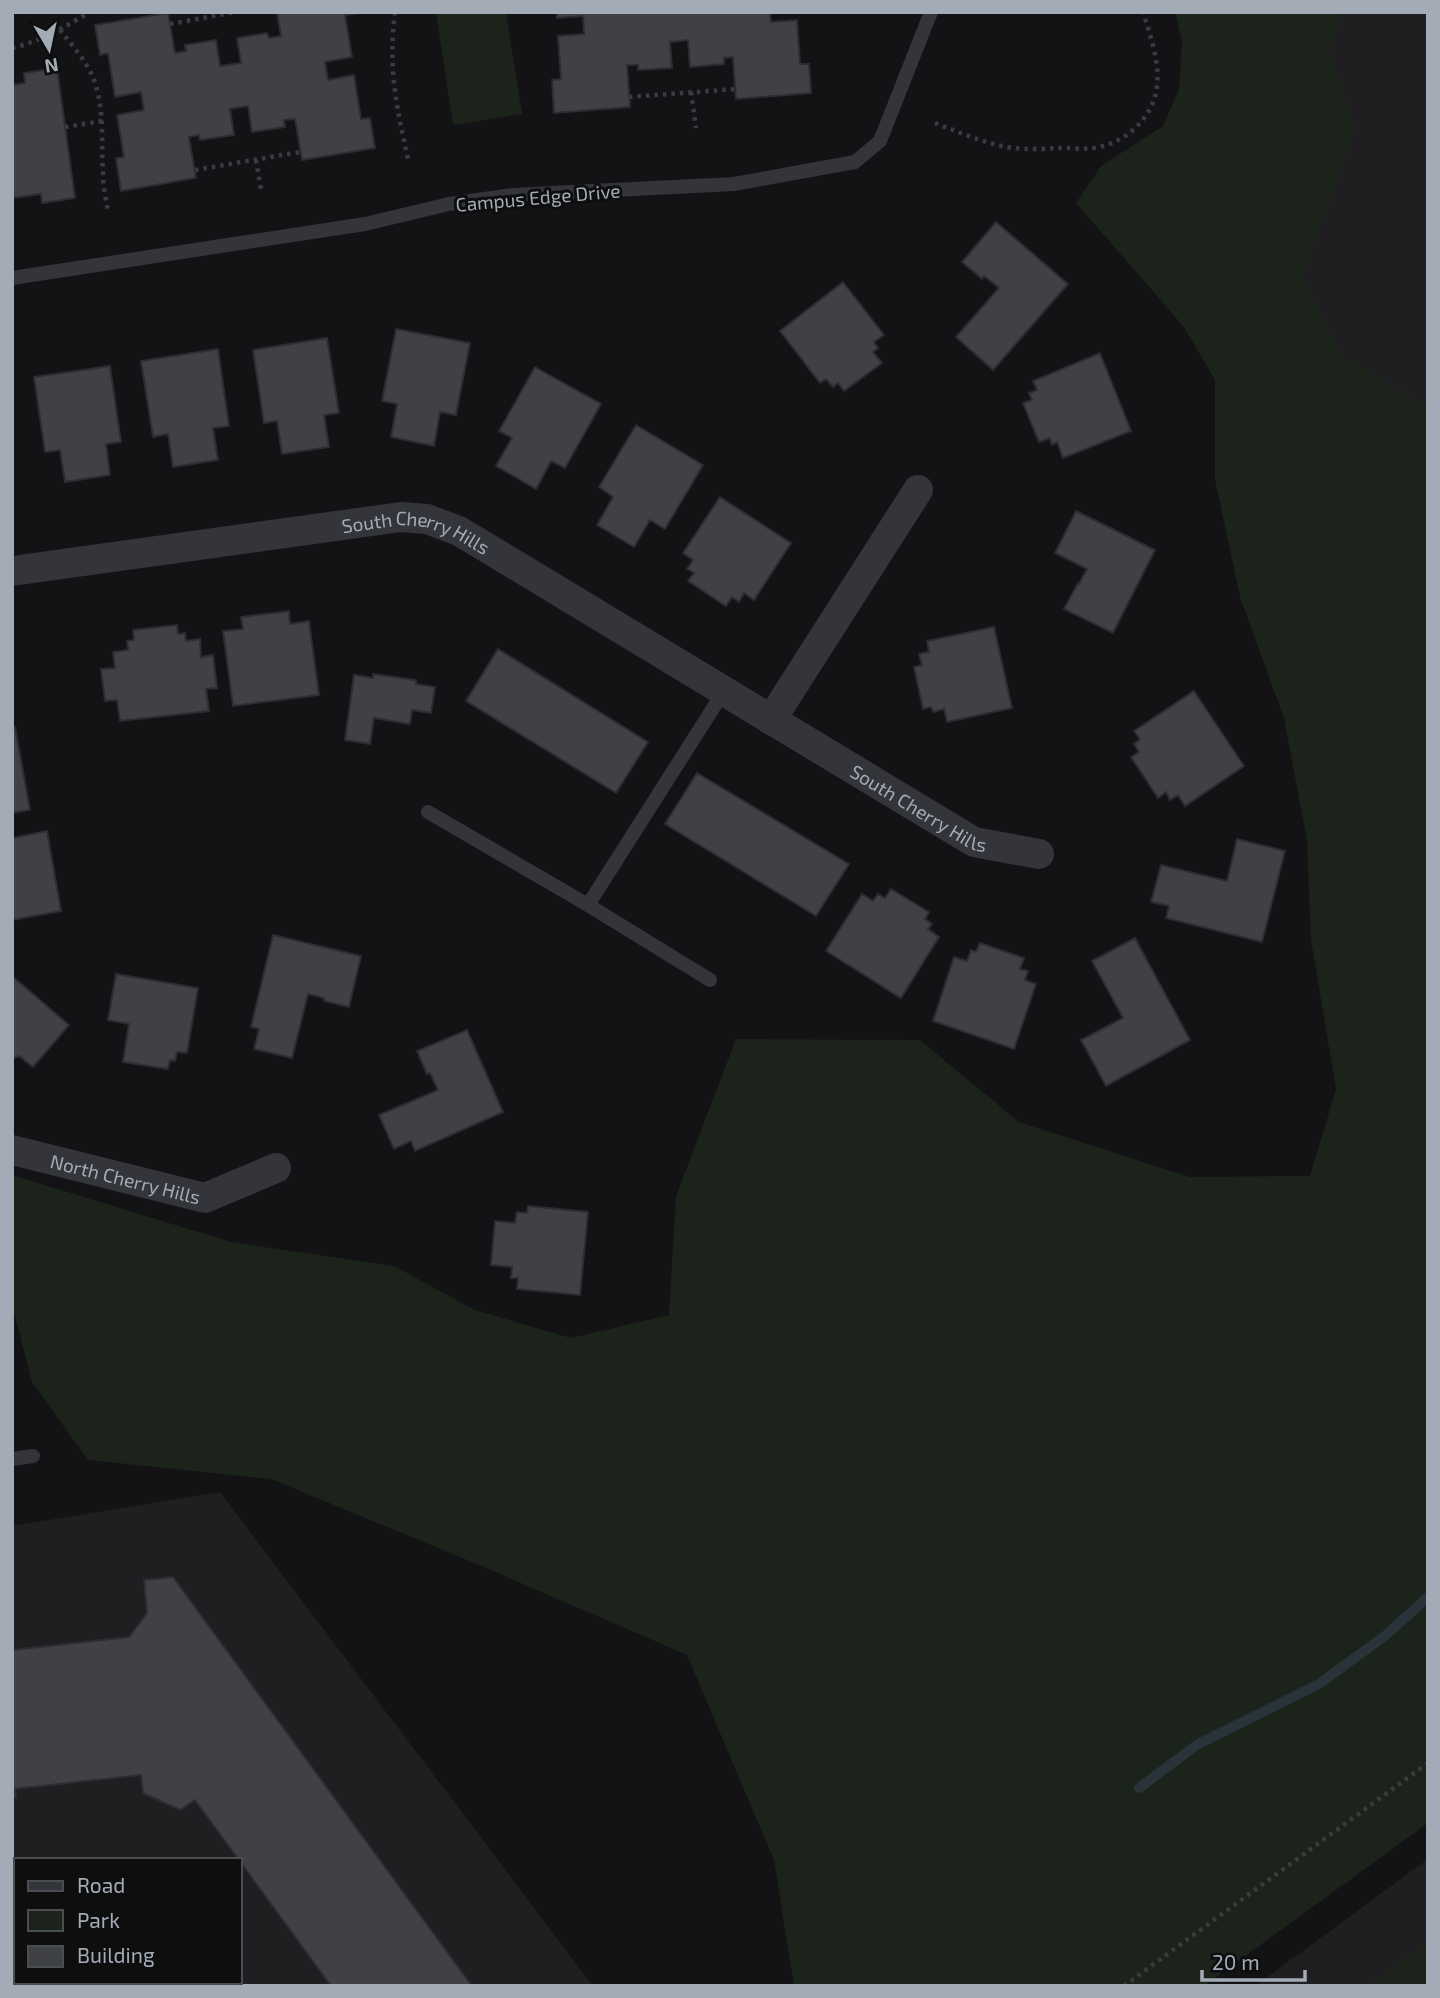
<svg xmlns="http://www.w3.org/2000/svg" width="1440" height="1998" font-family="'Exo 2',sans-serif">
<rect width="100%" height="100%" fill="#131315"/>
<path fill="#1f1f22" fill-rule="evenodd" d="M1186,12h242v1502z
M220,1492l373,494h-581v-460zM16,1860h224v122h-224z
M1428,1859v127h-173z"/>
<path fill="#1b231b" d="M436,12h70l16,102 -69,11z
M1175,12h167l-12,38 26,79 -53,147 39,80 86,50v1417l-224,163h-410l-20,-126 -87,-205 -210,-91 -206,-85 -183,-19 -56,-78 -20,-77v-130l219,67 163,24 81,44 96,28 98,-23 7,-119 60,-157 184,1 99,82 171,55 120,-1 26,-87 -25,-149 -4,-99 -23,-123 -44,-121 -25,-118v-99l-31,-53 -108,-124 25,-37 62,-40 16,-37 3,-48z
M1428,1941v45h-60z"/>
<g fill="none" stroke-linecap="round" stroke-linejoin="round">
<path stroke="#283439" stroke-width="10" d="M1139,1788l59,-44 121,-60 67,-49 42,-38"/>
</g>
<path fill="#3f4145" stroke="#2d2d31" stroke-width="2" d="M277,12h76l1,2 -9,1 7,42 -27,5 3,18 26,-5 7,44 9,-1 5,30 -73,12 -7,-41 -11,1 1,7 -33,5 -4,-26 -18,3 4,26 -34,5 -1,-5 -10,2 7,41 -75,13 -5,-33 8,-1 -7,-42 27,-5 -3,-18 -26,5 -7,-44 -8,2 -5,-30 73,-12 7,40 11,-2 -1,-6 31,-5 4,26 21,-3 -4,-25 30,-5 2,5 12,-2z
M557,12h213l1,10 26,-2 3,44h9l2,29 -75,6 -3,-42 -9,1v6l-34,3 -2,-27 -18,2 2,26 -34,2v-5h-11l3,42 -76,6 -2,-33 9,-1 -3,-43 26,-2 -1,-18 -26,2z
M57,68l18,130 -33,5 -1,-9 -29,4v-113l13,-2 -1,-10z
M996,222l72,62 -75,86 -37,-33 43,-49 -15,-12 -2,3 -20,-17z
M843,282l41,53 -10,7 4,6 -5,4 9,11 -38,28 -6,-8 -5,4 -7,-8 -6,4 -40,-52z
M396,329l74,14 -14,72 -16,-3 -6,34 -43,-9 6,-33 -15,-3z
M327,338l12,75 -15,2 5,32 -47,7 -5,-33 -13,2 -11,-73z
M218,349l11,77 -16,2 5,32 -45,7 -5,-33 -15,3 -12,-76z
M1100,353l31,78 -68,27 -6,-16 -5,3 -2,-7 -11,4 -16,-39 9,-3 -3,-7 8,-3 -4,-9z
M110,366l11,76 -15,2 4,31 -45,7 -5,-32 -15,2 -11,-75z
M535,367l66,37 -36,64 -14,-7 -15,28 -40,-23 16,-28 -13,-7z
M636,425l67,40 -38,64 -15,-9 -16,27 -37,-22 16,-28 -14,-10z
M720,497l71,46 -37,57 -10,-7 -5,9 -7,-5 -6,9 -38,-25 6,-8 -7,-4 6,-9 -10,-7z
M1076,511l79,39 -42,83 -49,-24 14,-26 1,1 8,-15 -32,-16z
M289,611l1,13 19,-3 10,74 -86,11 -10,-75 20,-2 -2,-12z
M177,625l1,9 7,-1 1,8 14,-2 1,18 12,-2 4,33 -11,1 3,22 -89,10 -3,-21 -12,1 -4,-32 14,-1 -2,-16 15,-2 -1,-9 7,-1 -1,-10z
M994,627l18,81 -65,14 -3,-13 -11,3 -2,-5 -8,2 -9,-42 8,-2 -3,-11 10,-2 -2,-11z
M498,649l150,93 -32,51 -150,-92z
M373,674l43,6v4l19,3 -4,26 -19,-3 -2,14 -36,-6 -4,26 -25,-4 9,-65 19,3z
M1194,691l50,75 -59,40 -7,-11 -8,5 -4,-8 -8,6 -27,-41 8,-5 -5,-8 6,-5 -6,-8z
M12,727h3l15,83 -18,3z
M697,773l152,91 -33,52 -151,-92z
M47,831l14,80 -49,9v-82z
M1237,839l48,12 -23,91 -96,-24 3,-12 -18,-4 10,-37 66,16z
M891,889l38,23 -4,7 7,5 -4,5 11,8 -38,61 -75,-47 36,-57 11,7 5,-7 7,4z
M273,935l88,21 -12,51 -25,-6v-3l-16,-4 -16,64 -38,-9 5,-20 -8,-2z
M1135,938l55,102 -84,46 -25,-46 42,-22 -31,-57z
M980,943l44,15 -4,11 8,2 -3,9 11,4 -22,65 -81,-28 21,-64 13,4 4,-11 5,2z
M116,974l82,14 -11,65 -10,-1 -2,9 -5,-1 -2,9 -45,-7 6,-38 -21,-4z
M12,976l57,49 -36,42 -14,-11 -7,3z
M467,1030l36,82 -88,39 -4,-10 -17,8 -15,-34 59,-25 -8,-17 -3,1 -10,-23z
M528,1206l60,6 -8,83 -63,-6 1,-11h-7l1,-11 -21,-2 4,-44 20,2 2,-11 10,1z
M173,1577l299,409h-141l-136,-186 -15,10 -37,-17 -2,-18 -126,14 1,8 -4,1v-148l117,-13 18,-24 -3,-33z"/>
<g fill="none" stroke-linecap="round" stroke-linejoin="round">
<path stroke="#393d41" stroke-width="4.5" stroke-dasharray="3.5 5" stroke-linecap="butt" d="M395,12c-7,56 1,93 13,147
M170,24l66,-12
M60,30c12,15 27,32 34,50 11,31 7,62 9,93 0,13 3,26 5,39
M12,48c29,-7 53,-21 78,-36
M691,92l5,36
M629,97l107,-8
M935,123c23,9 47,19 71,24 18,3 37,2 54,1 14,0 30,2 43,-2 27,-7 51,-31 54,-60 3,-24 -7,-51 -14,-74
M65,127l37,-6
M256,160l5,30
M195,170l105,-18
M1124,1986l304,-223"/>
<path stroke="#33353a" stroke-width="14" d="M12,278l353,-54 84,-20 64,-9 221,-11 121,-22 25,-21 51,-129
M428,812l160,93 122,75
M588,905l136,-214
M12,1459l21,-3"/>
<g stroke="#33353a" stroke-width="30">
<path id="s1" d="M12,571l389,-54 26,2 32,12 515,311 65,12"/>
<path d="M771,720l147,-230"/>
<path id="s2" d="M12,1150l193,48 71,-30"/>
</g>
</g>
<g text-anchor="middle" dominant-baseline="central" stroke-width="6" stroke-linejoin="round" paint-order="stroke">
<g font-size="19" fill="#a3acb6" stroke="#0e0e0f">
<text transform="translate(538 197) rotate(-5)">Campus Edge Drive</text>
<text stroke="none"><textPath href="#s1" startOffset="410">South Cherry Hills</textPath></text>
<text stroke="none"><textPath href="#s1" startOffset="990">South Cherry Hills</textPath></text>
<text stroke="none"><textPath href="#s2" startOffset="117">North Cherry Hills</textPath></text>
</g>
</g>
<rect width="1440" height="1998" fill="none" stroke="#a3acb6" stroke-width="28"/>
<rect x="14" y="1858" width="228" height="126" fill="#0e0e0f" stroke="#4a4d52" stroke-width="2"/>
<rect x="28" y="1881" width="35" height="10" fill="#33353a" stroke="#4a4d52" stroke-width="2"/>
<text x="77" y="1893" font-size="21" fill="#a3acb6">Road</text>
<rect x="28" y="1910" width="35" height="21" fill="#1b231b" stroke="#4a4d52" stroke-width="2"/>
<text x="77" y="1928" font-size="21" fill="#a3acb6">Park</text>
<rect x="28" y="1946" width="35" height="21" fill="#3f4145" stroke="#4a4d52" stroke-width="2"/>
<text x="77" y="1963" font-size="21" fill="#a3acb6">Building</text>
<g transform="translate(49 49) rotate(171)" stroke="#0e0e0f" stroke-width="5" paint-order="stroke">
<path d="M0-5L12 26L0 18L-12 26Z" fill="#a3acb6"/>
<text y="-10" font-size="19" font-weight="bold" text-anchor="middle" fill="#a3acb6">N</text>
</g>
<path d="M1202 1970v10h103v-10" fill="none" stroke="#a3acb6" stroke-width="3.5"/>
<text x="1212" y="1970" font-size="21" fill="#a3acb6" stroke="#0e0e0f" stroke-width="5" paint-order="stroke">20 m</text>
</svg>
